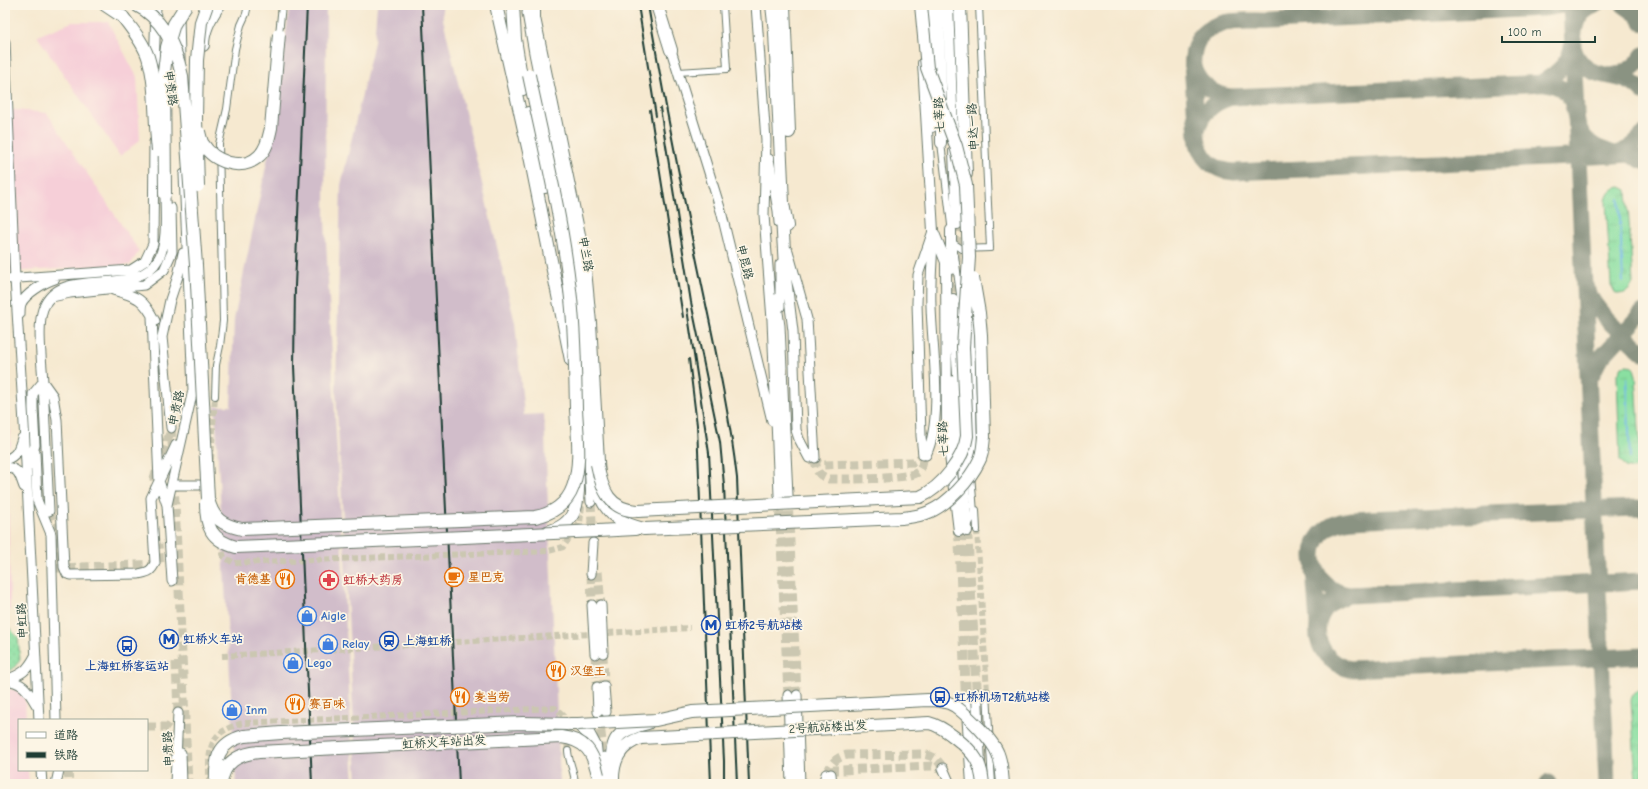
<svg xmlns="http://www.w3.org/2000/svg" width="1648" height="789" font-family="'Comic Neue','LXGW WenKai TC',sans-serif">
<defs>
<pattern id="grass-tufts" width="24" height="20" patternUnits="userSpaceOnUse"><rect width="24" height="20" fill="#8adfa1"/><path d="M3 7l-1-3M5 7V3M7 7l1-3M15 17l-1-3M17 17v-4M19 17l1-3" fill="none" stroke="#77c08b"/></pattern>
<pattern id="park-dots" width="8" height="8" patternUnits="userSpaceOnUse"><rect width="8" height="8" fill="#8adfa1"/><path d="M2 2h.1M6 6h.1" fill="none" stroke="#77c08b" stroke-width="1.8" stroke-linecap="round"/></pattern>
</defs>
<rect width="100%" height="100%" fill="#fcf5e5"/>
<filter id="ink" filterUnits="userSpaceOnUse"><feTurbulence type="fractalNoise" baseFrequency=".025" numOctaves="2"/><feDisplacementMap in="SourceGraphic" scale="8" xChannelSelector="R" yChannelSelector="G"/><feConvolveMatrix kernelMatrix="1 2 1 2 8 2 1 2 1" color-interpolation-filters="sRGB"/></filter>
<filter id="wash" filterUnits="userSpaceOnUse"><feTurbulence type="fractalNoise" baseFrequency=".012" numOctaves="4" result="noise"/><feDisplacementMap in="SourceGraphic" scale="16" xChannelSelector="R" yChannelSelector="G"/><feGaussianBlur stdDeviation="0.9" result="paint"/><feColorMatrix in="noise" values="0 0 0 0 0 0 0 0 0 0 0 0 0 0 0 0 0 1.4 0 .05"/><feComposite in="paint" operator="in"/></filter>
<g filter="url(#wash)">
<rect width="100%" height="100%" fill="#f6e9d0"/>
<path fill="#f6cfd8" d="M72,22h36l29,55 3,63 -20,16 -83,-120z
M5,109l42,4 92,138 -9,14 -125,7z
M5,344l6,101 -6,5z
M5,473h3l2,137h-5z
M17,689l8,9 1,22h-7v50h9l1,14h-24v-94z"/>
<path fill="#d1bdca" d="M290,5h36l-1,216 29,563h-118l-21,-378h16l3,-86 35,-168z
M377,5h65l1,14 72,304 9,92 20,-1 16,370h-203l-21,-394 5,-205 33,-143z"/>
<path fill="url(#grass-tufts)" stroke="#548e6a" d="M1621,187l6,3 6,93c-4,9 -8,11 -17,11l-5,-9 -5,-84c2,-9 6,-13 15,-14z
M1628,365l6,3 2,8 5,88 -8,5 -8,-2 -5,-7 -3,-84 5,-10z
M1643,688v96h-5l-2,-2 -5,-82c2,-7 5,-10 12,-12z"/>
<path fill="url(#park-dots)" stroke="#548e6a" d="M5,621l6,9 7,7 2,23 -8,10h-7z"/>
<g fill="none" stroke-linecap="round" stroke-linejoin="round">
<path stroke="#71b8e8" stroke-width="2" d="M1619,199l4,83
M1627,378l3,80
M1642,699l1,21"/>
<path stroke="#8a9382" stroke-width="17" d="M1561,5l-18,3 -271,13c-17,1 -36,-2 -52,3 -33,10 -28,41 -26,67 1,16 2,31 3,46 2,21 17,34 37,35l381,-17 15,-7 13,-13
M1571,5l36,779
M1624,5l14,10 5,8
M1573,48c13,40 47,17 70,44
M1194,69c5,16 20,26 37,28l315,-14c39,8 21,34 39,55 7,9 16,11 26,15
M1611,76c14,-2 25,-9 32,-21
M1539,84c13,-7 28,-17 32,-33 5,-19 -1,-36 24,-46
M1197,130c4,-18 17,-28 34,-33
M1614,155l15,-1 14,7
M1586,288c8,24 38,47 57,64
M1589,380l10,-20 44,-48
M1314,569l4,56
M1643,581l-294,14c-43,9 -41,63 0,74l294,-13
M1349,595c-35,-4 -51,-50 -18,-69 12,-7 26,-6 39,-7l266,-11 7,1
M1548,783v1"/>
</g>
</g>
<g filter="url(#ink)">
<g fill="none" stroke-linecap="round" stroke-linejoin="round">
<path stroke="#cbc7b1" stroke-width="6" stroke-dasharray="6 3" stroke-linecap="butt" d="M211,460l4,-64
M215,517l1,12 8,28 10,6 315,-12 14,-4 17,-24 3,-26
M977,530l10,162
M222,656l468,-28
M209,784c0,-34 -3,-52 35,-61l311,-15 8,7 5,36"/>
<path stroke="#cbc7b1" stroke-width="9" stroke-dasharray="9 4.5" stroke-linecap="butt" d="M171,428l2,27
M815,458c2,13 1,16 14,21 17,0 78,1 89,-7 5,-4 5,-11 5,-17
M812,460l10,5 91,-3 13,-7
M174,482l14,302
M155,494l-1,-16 16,-45
M779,498l9,197
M788,498l9,197
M591,502l2,41
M49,511l7,19 2,38 102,-4 -2,-20
M598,572l3,33
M591,574l1,31
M603,653l1,33
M595,654l2,33
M176,662l2,51
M599,717l5,40
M147,727h19l4,3 3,29
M68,770l1,14
M826,774c6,-10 9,-17 22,-19l74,-1c10,1 16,5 21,14
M831,774l3,-4h6l92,-4 8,2"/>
<path stroke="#cbc7b1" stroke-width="10" stroke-dasharray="10 5" stroke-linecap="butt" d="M954,307l3,-83
M959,531l7,167
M967,531l10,163"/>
<defs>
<path id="street" d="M279,34l3,-29
M678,72l49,-3 -4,-64
M941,143l11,90
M953,243l9,6 28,-1 -11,-243
M955,256l6,46
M215,396l1,-31 4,-19 3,-25 -4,-177 8,-35 8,-60 6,-24 5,-11 2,-9
M976,510l1,20
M968,526l6,-13 -4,-53 4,-14 -3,-137
M987,692l5,92
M568,751c1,12 7,22 7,33"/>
<path id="secondary" d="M528,5l-1,8 7,40 42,205 6,55 9,189
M756,5l10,135 -2,75 8,105 7,175
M179,14l1,46
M5,42l10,237 9,145 15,296
M671,50l50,161 51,210
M154,74l2,-69
M769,159l9,52 1,12
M788,251l19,68 8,139
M783,261l3,13 7,57 3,99 3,9 10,19
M780,264v43
M5,279l126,-9 14,-9 8,-17 1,-102
M113,290c25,7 30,8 42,31
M52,297l18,-4 74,-8 20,-15 8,-18 -1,-44
M776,299l4,27 8,169
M20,314c0,-3 0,-7 1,-10 4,-10 24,-22 34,-25
M152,317l7,164 8,24
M43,382l10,14 4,24 7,147 3,7 4,1 68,-1c8,-2 12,-2 16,-11l-4,-65 25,-53
M43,383l6,128
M171,428l-9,-91 8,-37 8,-24 5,-23
M35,452l2,48 14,34 5,186
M923,455l-2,-19 -4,-133 1,-28 15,-44
M926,455c18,-37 6,-106 5,-149 -1,-21 1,-42 2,-64
M5,460c12,-4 14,-11 17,-22
M29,466l6,-21 -2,-37v-14l10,-12c-1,-19 -6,-56 0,-73 18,-48 92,-7 116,-51 9,-18 6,-44 6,-64
M5,467c15,2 14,7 19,20
M172,485h27
M591,574l2,-31
M172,581l-5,-76 26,-115 -9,-216
M592,605l3,49
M601,605l2,48
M5,680c19,2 23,11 32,26
M6,680c16,-6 21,-9 29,-24
M604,686l2,26
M597,687l1,25
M788,695l3,89
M797,695l3,89
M181,753l1,31
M604,757l2,27
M943,768l7,16
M41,770l1,14
M831,774l1,10
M56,784l3,-14
M175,784l3,-71
M823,784l3,-10"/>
<path id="primary" d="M938,5l3,80v58
M948,5l5,128
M923,63l10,168 13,31 1,168 12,101
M932,127l1,-36
M954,151l3,73
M951,230v39
M953,299l6,90
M954,381l3,78
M962,449l5,82
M977,694l3,72
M966,698l6,86"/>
<path id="highway" d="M105,5l18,12
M496,5l35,156 40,199
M513,5l2,34 8,50
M534,5v13l50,241 6,64 10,173c9,21 23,28 44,33
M657,5l14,45
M772,5l3,27 8,171 4,23
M784,5l5,127
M929,5l3,57
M960,5l6,169
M203,45c0,-15 8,-29 16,-40
M528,113l17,74
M782,217l3,50
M598,531l37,-2
M547,532c31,-8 32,-30 31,-58
M570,724h8l10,9 7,13 4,38
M612,775c-1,-35 0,-43 36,-52
M216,784c-1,-25 1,-41 28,-48
M221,784c2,-22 18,-30 38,-32
M613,784c-1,-22 6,-39 28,-46"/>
</defs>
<use href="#street" stroke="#6a796b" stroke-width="8"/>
<use href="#secondary" stroke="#6a796b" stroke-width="11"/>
<use href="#primary" stroke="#6a796b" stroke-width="12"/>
<use href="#highway" stroke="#6a796b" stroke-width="14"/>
<use href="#street" stroke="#fff" stroke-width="6"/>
<use href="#secondary" stroke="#fff" stroke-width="9"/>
<use href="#primary" stroke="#fff" stroke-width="10"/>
<use href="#highway" stroke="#fff" stroke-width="12"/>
<path stroke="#1f3d34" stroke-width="2" d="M307,5l-12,281 -1,80 18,418
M422,5l37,779
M638,5l18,111
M648,5c15,91 33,181 52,271 14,67 29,134 37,202l12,306
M660,108l31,194 29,140 4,43 13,299
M650,110l33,207
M687,309l22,144 15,308v23
M689,359l8,66 14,359"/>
<defs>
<path id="highway-bridge" d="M136,5c28,14 40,42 46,71l14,189 12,234c5,20 14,26 34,30l293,-12c17,-3 32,-13 38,-30 9,-24 4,-54 3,-79 -1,-39 -1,-79 -6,-118 -8,-72 -26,-144 -41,-215
M123,17c9,12 20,25 25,40 9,29 6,62 10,93
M199,132c1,3 2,9 4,12 11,18 39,28 56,12 8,-7 10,-19 12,-28l8,-94
M198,186l-2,-67 1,-59 4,-38 6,-17
M165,194l-1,-122 3,-25 7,-23 12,-19
M597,464c5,26 12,46 41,47l282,-14c21,-9 44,-38 47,-61l-4,-89 6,-90 -3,-72 -10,-39 -29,-78 -6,-63
M206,503c0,24 5,37 30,44l362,-16
M644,529l258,-11c9,-1 19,-2 27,-6 19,-8 41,-32 50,-51 4,-7 4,-16 5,-24l-3,-102 -2,-22 -6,-35
M578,724l78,-4 36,-8 236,-12c9,0 19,1 27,6 12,9 38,34 43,48 4,10 4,20 5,30
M244,736l37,-3 242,-10 44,1
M641,738l288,-15c14,3 40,24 47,36 5,8 6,16 7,25
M259,752l302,-15c25,3 32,15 37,38"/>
</defs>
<use href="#highway-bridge" stroke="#6a796b" stroke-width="14" stroke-linecap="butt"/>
<use href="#highway-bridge" stroke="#fff" stroke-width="12"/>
</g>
</g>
<defs>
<symbol id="cafe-ring" viewBox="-11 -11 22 22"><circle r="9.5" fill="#fcf5e5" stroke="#e8710a" stroke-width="1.5"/><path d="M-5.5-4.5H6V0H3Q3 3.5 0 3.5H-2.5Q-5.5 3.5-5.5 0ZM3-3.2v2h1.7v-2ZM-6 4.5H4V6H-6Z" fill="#e8710a"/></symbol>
<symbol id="restaurant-ring" viewBox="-11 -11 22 22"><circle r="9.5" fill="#fcf5e5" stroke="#e8710a" stroke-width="1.5"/><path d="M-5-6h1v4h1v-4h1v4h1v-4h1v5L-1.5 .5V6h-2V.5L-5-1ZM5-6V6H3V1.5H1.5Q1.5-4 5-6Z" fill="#e8710a"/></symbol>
<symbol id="pharmacy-ring" viewBox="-11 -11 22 22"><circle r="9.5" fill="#fcf5e5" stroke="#e0444e" stroke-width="1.5"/><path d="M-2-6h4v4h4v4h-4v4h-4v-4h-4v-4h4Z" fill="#e0444e"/></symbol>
<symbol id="shop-ring" viewBox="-11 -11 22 22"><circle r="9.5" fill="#fcf5e5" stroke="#3f7fe0" stroke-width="1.5"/><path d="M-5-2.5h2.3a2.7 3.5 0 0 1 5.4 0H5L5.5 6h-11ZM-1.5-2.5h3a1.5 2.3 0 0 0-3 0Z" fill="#3f7fe0"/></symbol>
<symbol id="metro-ring" viewBox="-11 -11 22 22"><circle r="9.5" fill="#fcf5e5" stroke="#1a4fb4" stroke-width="1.5"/><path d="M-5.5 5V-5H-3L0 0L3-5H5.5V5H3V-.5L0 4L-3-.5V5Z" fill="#1a4fb4"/></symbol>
<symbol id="station-ring" viewBox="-11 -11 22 22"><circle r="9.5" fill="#fcf5e5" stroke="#1a4fb4" stroke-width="1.5"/><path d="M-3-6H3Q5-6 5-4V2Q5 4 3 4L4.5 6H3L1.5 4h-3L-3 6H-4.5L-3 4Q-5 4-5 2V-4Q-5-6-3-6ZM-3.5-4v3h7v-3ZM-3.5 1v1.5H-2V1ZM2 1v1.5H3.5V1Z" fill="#1a4fb4"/></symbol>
<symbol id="bus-ring" viewBox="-11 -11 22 22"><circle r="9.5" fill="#fcf5e5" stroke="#1a4fb4" stroke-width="1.5"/><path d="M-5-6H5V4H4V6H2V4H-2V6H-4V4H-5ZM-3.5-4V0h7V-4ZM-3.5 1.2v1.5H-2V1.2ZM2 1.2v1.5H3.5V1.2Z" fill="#1a4fb4"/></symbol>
</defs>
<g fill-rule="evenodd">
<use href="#cafe-ring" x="443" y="566" width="22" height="22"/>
<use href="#restaurant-ring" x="274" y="568" width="22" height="22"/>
<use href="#pharmacy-ring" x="318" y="569" width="22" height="22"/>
<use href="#shop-ring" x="296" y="605" width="22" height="22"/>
<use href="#metro-ring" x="700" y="614" width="22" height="22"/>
<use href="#metro-ring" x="158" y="628" width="22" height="22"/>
<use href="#station-ring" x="378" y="630" width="22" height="22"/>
<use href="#shop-ring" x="317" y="633" width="22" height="22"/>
<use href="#bus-ring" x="116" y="635" width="22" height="22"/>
<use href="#shop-ring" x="282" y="652" width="22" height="22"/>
<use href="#restaurant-ring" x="545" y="660" width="22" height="22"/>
<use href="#restaurant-ring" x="449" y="686" width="22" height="22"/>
<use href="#bus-ring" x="929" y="686" width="22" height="22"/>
<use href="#restaurant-ring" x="284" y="693" width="22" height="22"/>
<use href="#shop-ring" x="221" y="699" width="22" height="22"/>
</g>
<g text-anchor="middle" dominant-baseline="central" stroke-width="3.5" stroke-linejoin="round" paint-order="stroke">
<g font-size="12" fill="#1f3d34" stroke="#fcf5e5">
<text transform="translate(171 88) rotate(82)">申贵路</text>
<text transform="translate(939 115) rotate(-92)">七莘路</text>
<text transform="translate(973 127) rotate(-93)">申达一路</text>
<text transform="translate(586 254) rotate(80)">申兰路</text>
<text transform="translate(745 262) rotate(76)">申昆路</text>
<text transform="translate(176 408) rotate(-78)">申贵路</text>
<text transform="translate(943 439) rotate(-92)">七莘路</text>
<text transform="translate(22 621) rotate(-93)">申虹路</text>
<text transform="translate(828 727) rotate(-3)">2号航站楼出发</text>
<text transform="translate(444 742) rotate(-3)">虹桥火车站出发</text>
<text transform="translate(168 749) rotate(-93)">申贵路</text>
</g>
<g font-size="12" font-weight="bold" fill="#c56008" stroke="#fcf5e5" text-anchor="start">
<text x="468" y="577">星巴克</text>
<text x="271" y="579" text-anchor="end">肯德基</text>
<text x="570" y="671">汉堡王</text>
<text x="474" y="697">麦当劳</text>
<text x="309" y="704">赛百味</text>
</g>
<g font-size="12" font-weight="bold" fill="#be3a42" stroke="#fcf5e5" text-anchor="start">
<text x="343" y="580">虹桥大药房</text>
</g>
<g font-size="12" font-weight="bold" fill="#366cbe" stroke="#fcf5e5" text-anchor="start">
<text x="321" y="616">Aigle</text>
<text x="342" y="644">Relay</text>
<text x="307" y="663">Lego</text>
<text x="246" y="710">Inm</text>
</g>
<g font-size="12" font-weight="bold" fill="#164399" stroke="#fcf5e5" text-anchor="start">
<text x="725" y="625">虹桥2号航站楼</text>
<text x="183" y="639">虹桥火车站</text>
<text x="403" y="641">上海虹桥</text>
<text x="127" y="666" text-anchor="middle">上海虹桥客运站</text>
<text x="954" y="697">虹桥机场T2航站楼</text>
</g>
</g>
<rect width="1648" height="789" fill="none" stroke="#fcf5e5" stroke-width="20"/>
<rect x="18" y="719" width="130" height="52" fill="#fcf5e5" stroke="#a4ab9e"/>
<rect x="26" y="732" width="20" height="6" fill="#ffffff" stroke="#a4ab9e"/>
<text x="54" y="739" font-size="12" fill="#1f3d34">道路</text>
<rect x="26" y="752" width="20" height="6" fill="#1f3d34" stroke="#a4ab9e"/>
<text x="54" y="759" font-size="12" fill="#1f3d34">铁路</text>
<path d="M1502 36v6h93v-6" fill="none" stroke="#1f3d34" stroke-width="2"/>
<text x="1508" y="36" font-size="12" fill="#1f3d34" stroke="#fcf5e5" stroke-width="3" paint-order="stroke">100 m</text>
</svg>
